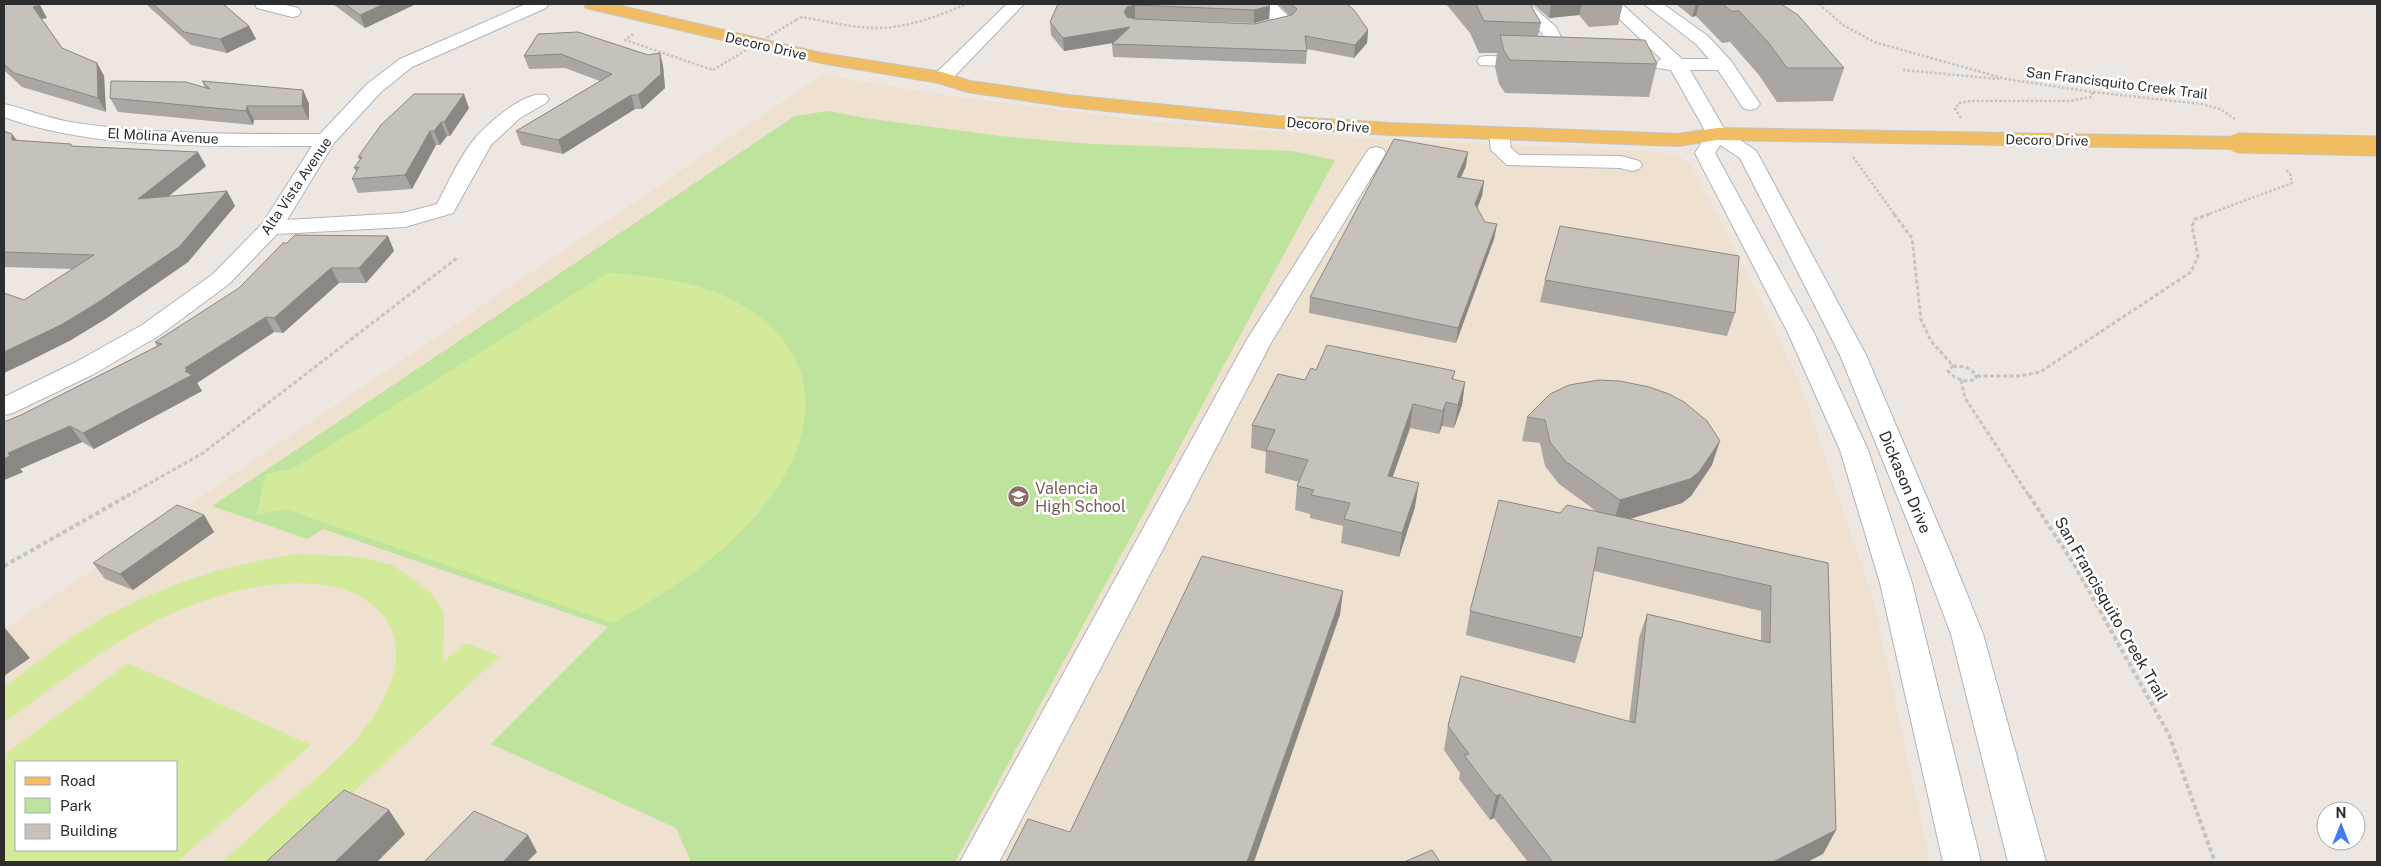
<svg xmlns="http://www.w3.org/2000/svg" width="2381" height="866" font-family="'Public Sans',sans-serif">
<rect width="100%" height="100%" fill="#eee6e0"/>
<path fill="#efe1d0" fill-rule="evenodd" d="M822,75l121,20 208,26 211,17 299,14 16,3 14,9 71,138 42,92 69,206 57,262h-1926v-232zM16,762h160v88h-160z"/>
<path fill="#bee39d" d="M828,111l37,7 135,18 92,8 200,7 43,9 -380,702h-264l-15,-34 -185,-84 117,-117 -285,-98 -15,10 -96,-33 583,-390z"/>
<path fill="#d2ea99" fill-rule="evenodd" d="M607,273c36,2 73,6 108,19 105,43 116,132 47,216 -40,50 -94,84 -149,115l-328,-114 -29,6 10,-41 28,-6z
M299,554l61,3 32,8 21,14 18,14 13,20 -1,49 23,-19 34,13 -222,206h-56c23,-21 47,-42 70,-63 22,-19 47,-39 66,-62 34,-42 63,-102 5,-139 -40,-25 -111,-14 -154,1 -78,25 -140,77 -205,124v-36c32,-23 63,-49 97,-68 62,-34 128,-56 198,-65z
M128,663l183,82 -134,117h-173v-107zM16,762h160v88h-160z"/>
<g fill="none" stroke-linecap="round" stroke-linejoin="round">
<defs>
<path id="minor" d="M255,4h26l17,4 3,4 -3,4 -6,1 -35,-9z
M526,4h22l-2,4 -134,59 -31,25 -47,51 -47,77 116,-7 34,-9c11,-21 24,-50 39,-67 14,-15 49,-47 70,-42l3,4 -3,4 -26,15 -29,27 -38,68 -48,14 -128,7 -48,50 -69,51 -66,39 -81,39 -9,2v-18l72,-35 66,-37 71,-51 49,-50 50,-78c-95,0 -219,4 -308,-29v-13c22,5 43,14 66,18 82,13 167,12 250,12l47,-50 33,-25z
M1007,4h17l-75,78h-14l-2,-4 2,-4z
M1258,4h18l18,18 -3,4c-13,3 -27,-11 -33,-22z
M1512,4h18l26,23 18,36 -3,4h-12l-17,-34z
M1604,4h18l60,55h27l-13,-15 -52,-40h19l45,32 23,25 29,43 -3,4 -7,2 -7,-2 -25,-38h-28l35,60 30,20 3,4 108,201 84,197 33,82 63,228h-38l-57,-228 -31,-82 -80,-197 -100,-197 -20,-13 -5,8 99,180 54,117 44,133 69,279h-38l-63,-279 -40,-133 -52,-117 -93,-180 12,-19 -36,-64 -14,-2 -3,-4 7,-5z
M1486,56l46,1 6,1 3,4 -3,4 -6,1 -52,-2 -3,-4 3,-4z
M1499,129l7,2 3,4 2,13 8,7 102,1 18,5 3,4 -3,4 -7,2 -12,-3 -113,-3 -16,-15 -2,-15 3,-4z
M1376,147l7,2 3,4 -114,188 -273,521h-39l286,-521 120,-188 3,-4z"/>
<path id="major" d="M584,4h29l208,49 121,19 28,9 98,14 209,21 113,7 288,11 39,-6 520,9 7,2 3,4 -3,4 -7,2 -520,-9 -39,6 -288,-11 -113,-7 -209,-21 -101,-15 -28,-9 -118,-20 -235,-55z"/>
</defs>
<use href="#minor" stroke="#b0b4bd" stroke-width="2"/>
<use href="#major" stroke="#c4c4c4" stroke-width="2"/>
<path stroke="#c4c4c4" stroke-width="2.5" stroke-dasharray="2.5 2" stroke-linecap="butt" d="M1819,4l24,21 31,17 132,37 87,13 109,12 18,5 15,10
M796,20l6,-3c23,4 46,10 70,11 32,1 65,-11 94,-24
M633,34l-8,6 88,30
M1903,70l96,9
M1961,118l-6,-9 4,-6 11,-2h100l21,-4 2,-5
M1853,157l42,58
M2206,215l86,-32 -2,-9 -5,-5"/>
<path stroke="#c4c4c4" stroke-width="3" stroke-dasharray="4 2.5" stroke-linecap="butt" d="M1894,214l18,24 9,82 10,21 22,25
M1953,366l13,1 10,7v5c-11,4 -20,1 -28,-8z
M1977,376h43l20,-4 151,-100 7,-16 -6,-30 3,-7 15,-5
M1961,380l4,18 64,98
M127,496l76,-43 254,-195"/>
<path stroke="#c4c4c4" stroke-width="4" stroke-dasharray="4.5 3" stroke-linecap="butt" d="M2029,495l46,71 94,169 46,127
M4,566l125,-71"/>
<use href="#minor" fill="#fff" fill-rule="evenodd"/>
<use href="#major" fill="#f0bd63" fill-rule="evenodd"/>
<defs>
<path id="major-bridge" d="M2237,143l140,3"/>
</defs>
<use href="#major-bridge" stroke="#c4c4c4" stroke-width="21" stroke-linecap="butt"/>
<path stroke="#c4c4c4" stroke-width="2.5" stroke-dasharray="2.5 2" stroke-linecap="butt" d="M713,70l83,-50"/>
<use href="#major-bridge" stroke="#f0bd63" stroke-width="19"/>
</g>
<path fill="#aba6a1" d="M4,4l43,14 -5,1 20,29 35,15 7,13 2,36 -84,-25 -18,-17z
M146,4h77l26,22 7,13 -29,14 -36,-8z
M333,4h83l-51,24z
M1058,4l212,2 -1,13 -15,4 -121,-4 121,5 36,-8 -12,-12h69l21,26 -1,13 -13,15 -47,-9 -1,15 -193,-7 -1,-13 1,-1 -49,8 -13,-16 -1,-13z
M1446,4h84l11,19 -3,13 119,28 -8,33 -144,-4 -6,-9 -4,-17 2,-14h-18l-9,-20z
M1533,4h90l-5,21 -29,2 -10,-12 -30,3z
M1676,4h105l63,64 -11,33 -56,1 -18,-27 -29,-33 -8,1 -26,-27 -4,1z
M538,34l110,21 12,-2 3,13 2,22 -23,21h-7l-72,45 -42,-9 -5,-14 84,-50 -35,-13 -36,1 -5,-13z
M202,81l101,9 6,14v16h-55l-1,5 -135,-13 -8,-14 95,-10z
M469,108l-19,28h-3l-7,9h-4l-24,44 -54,4 -6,-14 4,-7 -2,-4 6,-8 -2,-3z
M4,131l8,3 5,6 55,6 134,20 -38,31 59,-6 8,15 -47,56 -81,56 -36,22 -50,25 3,-65 48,-31 -68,-2z
M1466,166l-5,11 23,4 -2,15 -5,12 8,14 12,2 -3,15 -38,104 -147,-30 1,-16z
M388,236l6,15 -28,32h-27l-56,50 -9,-1 -77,51 5,8 -108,58 -12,-7 -62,27 3,3 -19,8v-58l17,-7 136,-69 -2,-4z
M1545,280l190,33 -8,23 -187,-34z
M1316,370l139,1 -2,8 12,3 -3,23 -8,23 -12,-2 -3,8 -29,-6 -18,49 23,30 -16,50 -58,-14 2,-17 -33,-8v-4l-15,-4 2,-24 2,-4 -34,-9 1,-21 -15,-4 1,-23 53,-45z
M1550,394l162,71 -21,31 -9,7 -52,16 198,44 8,267 -13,24 -16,8h-279l-34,-44 -4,2 -31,-41 1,-6 -16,-23 4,-24 181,-4 10,-84 8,-24 114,27v-30l-167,-40 -12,67 -7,25 -109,-28 4,-24 90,-98 36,-2 -37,-27 -14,-18 -5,-23 -18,-2 5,-24z
M204,515l10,17 -81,58 -28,-11 -12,-16z"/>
<path fill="#8b8783" d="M384,4h32l-51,24 -5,-13z
M1551,4h31l-3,11 -30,3z
M1696,4h3l-3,12 -4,1z
M40,5l7,13 -6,1 -8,-12z
M1135,5v13l-7,2 -4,-8 3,-5z
M1270,6l-1,13 -15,4v-13z
M249,26l7,13 -29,14 -7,-14z
M1130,27v13l-66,11 -1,-13z
M1368,30l-1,13 -13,15 1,-13z
M660,53l3,13 2,22 -23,21 -4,-14z
M97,63l7,13 2,36 -8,-14z
M303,90l6,14v16l-7,-14z
M464,94l5,14 -19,28 -6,-14z
M631,95l4,14 -72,45 -5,-14z
M247,106l7,14 -1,5 -7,-14z
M441,122l6,14 -7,9 -6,-14z
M430,131l6,14 -24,44 -7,-14z
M12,134l9,14 -9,-8z
M198,152l8,14 -60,48 -8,-15z
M1468,152l-2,14 -11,25 2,-14z
M1484,181l-2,15 -9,23 2,-15z
M227,191l8,15 -47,56 -81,56 -36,22 -50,25 -17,8v-21z
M1497,224l-3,15 -38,104 2,-15z
M388,236l6,15 -28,32 -7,-15z
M331,268l8,15 -56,50 -9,-15z
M266,317l8,15 -77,51 5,8 -108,58 -11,-16 102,-62v-3z
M1465,382l-3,23 -8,23 4,-23z
M1446,402l-4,24 -3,8 4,-23z
M1413,404l-3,24 -25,71 3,-23z
M70,426l12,16 -62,27 3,3 -19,8v-21l4,-6z
M1720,441l-8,24 -21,31 -9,7 -69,21 7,-24z
M1419,483l-4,24 -16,50 3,-24z
M204,515l10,17 -81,58 -13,-16z
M1343,591l-3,24 -86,247h-7z
M4,627l26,31 -26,18z
M1500,794l-6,24 -4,2 6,-24z
M389,810l16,24 -28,28h-42z
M1836,830l-13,24 -16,8h-34z
M528,835l9,17 -10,10h-24z"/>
<path fill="#c7c1bb" stroke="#8b8783" d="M4,4h35l1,1 -7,2 29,41 35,15 1,35 -84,-25 -10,-9z
M153,4h70l26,22 -29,13 -36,-7z
M345,4h39l-24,11z
M1058,4h210l2,2 -16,4 -119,-5 -8,2 -3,5 3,5 8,2 119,5 38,-9 5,-6 -6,-5h56l7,6 14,20 -13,15 -50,-9 2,15 -195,-7 18,-17 -67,11 -13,-16z
M1476,4h54l11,19 -57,-2z
M1723,4h58l17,11 46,53h-57l-19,-26 -29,-31h-8z
M578,32l70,23 12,-2 1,21 -23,21h-7l-73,45 -42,-9 96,-57 -51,-20 -37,2 14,-22z
M1500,35l145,5 12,24 -147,-4 -6,-9z
M111,81l75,1 24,7 -8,-8 101,9 -1,16h-55l-1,5 -136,-13z
M414,94h50l-20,28h-3l-7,9h-4l-25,44 -53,4 7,-12 -5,1 8,-11h-4l23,-32z
M4,131l8,3v6l59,4v2l127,6 -60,47 89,-8 -48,56 -82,56 -36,22 -57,27v-59l20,7 70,-45 -90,-3z
M1394,139l74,13 -11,25 27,4 -9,23 10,18 12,2 -39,104 -148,-31z
M1560,226l179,30 -4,57 -190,-33z
M295,235l93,1 -29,32h-28l-57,50 -8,-1 -81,51 3,2 -3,1 7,4 -109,58 -13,-7 -62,27 2,3 -6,3v-37l17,-7 141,-71 -7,-2 84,-54 44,-45h4z
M1327,345l128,26 -3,8 13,3 -7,23 -12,-3 -3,9 -30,-7 -25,72 31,7 -17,50 -58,-14 6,-16 -39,-8 3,-5 -17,-4 11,-26 -42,-10 9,-20 -23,-5 26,-51 27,6 6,-12 5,2z
M1599,380l21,1 29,6 20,7 15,8 23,19 13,20 -21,31 -9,7 -70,21 -55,-39 -15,-19 -5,-22 -18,-3 23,-23 19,-9z
M1499,500l61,13 7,-8 261,58 8,267 -63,32h-220l-53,-68 -4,2 -8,-9 -24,-32 5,-1 -21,-28 13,-50 174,47 12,-109 123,29 1,-57 -173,-39 -16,91 -112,-27z
M177,505l27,10 -84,59 -27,-11z
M1202,556l141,35 -96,271h-241l22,-43 42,13z
M344,790l45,20 -54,52h-69z
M474,811l54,24 -25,27h-79z
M1432,850l8,12h-36z"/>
<defs>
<symbol id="school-disc" viewBox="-11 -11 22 22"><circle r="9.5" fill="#8d6e63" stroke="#fff"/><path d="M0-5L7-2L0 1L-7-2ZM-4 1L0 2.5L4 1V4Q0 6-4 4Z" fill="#fff"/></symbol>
</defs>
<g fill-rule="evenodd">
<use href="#school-disc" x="1006" y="484" width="25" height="25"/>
</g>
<g text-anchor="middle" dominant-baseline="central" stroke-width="5" stroke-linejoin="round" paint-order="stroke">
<g font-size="14" fill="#2d2d2d" stroke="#fff">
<text transform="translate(766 46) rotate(13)">Decoro Drive</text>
<text transform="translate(2117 83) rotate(7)">San Francisquito Creek Trail</text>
<text transform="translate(1328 125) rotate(4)">Decoro Drive</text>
<text transform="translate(163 136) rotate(3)">El Molina Avenue</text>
<text transform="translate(2047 140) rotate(1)">Decoro Drive</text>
<text transform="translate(296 186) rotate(-56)">Alta Vista Avenue</text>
</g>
<g font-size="16" fill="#2d2d2d" stroke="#fff">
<text transform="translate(1905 482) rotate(67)">Dickason Drive</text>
<text transform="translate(2111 609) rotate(60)">San Francisquito Creek Trail</text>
</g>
<g font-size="16" fill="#785e54" stroke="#fff" text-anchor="start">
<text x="1035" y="488">Valencia<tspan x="1035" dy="18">High School</tspan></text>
</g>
</g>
<rect width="2381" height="866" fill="none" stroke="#2d2d2d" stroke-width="10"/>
<rect x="15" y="761" width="162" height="90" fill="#ffffff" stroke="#ababab"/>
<rect x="25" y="777" width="25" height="8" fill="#f0bd63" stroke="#ababab"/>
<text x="60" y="786" font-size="15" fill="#2d2d2d">Road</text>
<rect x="25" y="798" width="25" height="15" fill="#bee39d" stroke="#ababab"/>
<text x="60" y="811" font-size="15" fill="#2d2d2d">Park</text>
<rect x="25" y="824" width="25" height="15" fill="#c7c1bb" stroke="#ababab"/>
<text x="60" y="836" font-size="15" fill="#2d2d2d">Building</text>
<g transform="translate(2341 826)"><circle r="24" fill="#ffffff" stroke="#ababab"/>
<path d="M0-4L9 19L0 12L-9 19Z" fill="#427bf8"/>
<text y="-8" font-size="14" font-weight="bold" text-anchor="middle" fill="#2d2d2d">N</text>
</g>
</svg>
